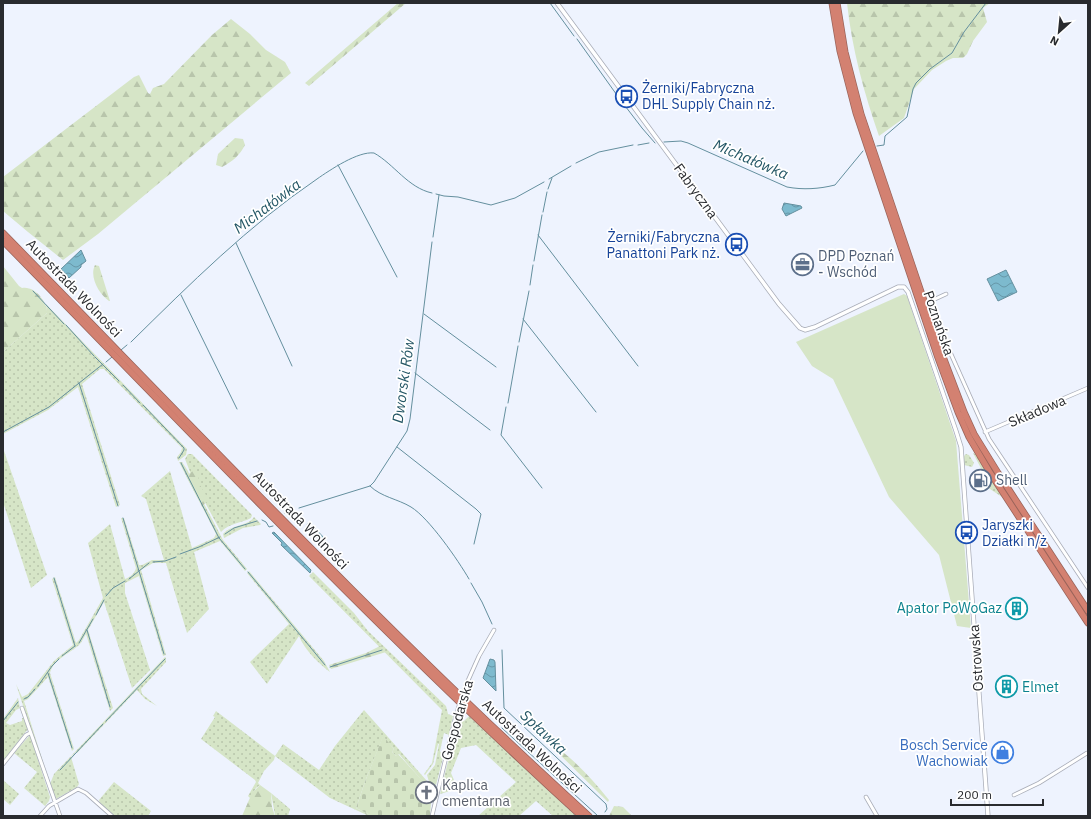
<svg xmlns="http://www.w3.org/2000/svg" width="1091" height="819" font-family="'IBM Plex Sans',sans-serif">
<defs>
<pattern id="grass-dots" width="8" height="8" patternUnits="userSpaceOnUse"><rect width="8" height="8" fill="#d6e5c7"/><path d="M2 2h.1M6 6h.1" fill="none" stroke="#b8c5ab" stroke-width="1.8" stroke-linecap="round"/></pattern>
<pattern id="forest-firs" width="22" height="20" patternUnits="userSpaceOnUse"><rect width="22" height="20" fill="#d6e5c7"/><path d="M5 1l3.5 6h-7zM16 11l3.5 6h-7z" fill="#b8c5ab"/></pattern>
<pattern id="cemetery-stones" width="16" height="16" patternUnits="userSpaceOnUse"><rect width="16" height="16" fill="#d6e5c7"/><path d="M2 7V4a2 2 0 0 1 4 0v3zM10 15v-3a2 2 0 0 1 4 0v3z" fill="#b8c5ab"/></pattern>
<pattern id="water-waves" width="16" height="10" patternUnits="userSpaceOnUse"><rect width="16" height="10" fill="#7dbace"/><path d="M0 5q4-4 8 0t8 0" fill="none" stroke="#6697a8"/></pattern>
</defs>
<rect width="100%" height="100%" fill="#eef3fe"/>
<path fill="url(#grass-dots)" d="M46,304l141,145 -1,6 -8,6 -1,-4 4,-5 1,-4 -78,-79h-4l-18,15 38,121 -4,2 -38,-120 -30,23 -45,24v-82l44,-39z
M3,448l44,127 -16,13 -28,-86z
M973,453l2,1 27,43 -15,-10 -2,-11z
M188,454h4l60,61 -1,3c-9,5 -22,5 -30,14l-27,-50 -9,-23z
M966,454l3,1 5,8 -2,4 -8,-2 -1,-8z
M179,462h3l6,9 3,8 32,61 24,29 -2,2 -25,-30 -26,11 15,57 -22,24 -21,-70h-13l-12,7 25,85 -3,1 -24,-80 -14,7v10l25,77 -18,18 -28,-86 -16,28 25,78 -3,3 -24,-77c-2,3 -4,8 -7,11 -9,8 -26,15 -29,28l24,76 -2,2 -24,-74 -20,22 -4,2 24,77 -1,1 -31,-95 6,13 6,-3 26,-33 19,-16 -21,-66 3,-2 21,66 3,-3 24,-42 -15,-55 22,-19 15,55c5,-2 10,-6 11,-11l-15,-50h3l15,47h3l10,-5h12l-18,-61 -5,-3 29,-25 22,77 22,-10 2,-4z
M254,517l7,7 -1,1 -17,3 -19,10 -1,-4c9,-10 24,-7 31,-17z
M249,571l75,90 6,11c-11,-8 -26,-23 -31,-36l-32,48 -17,-22 39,-38 -42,-51z
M313,572l41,41 14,18 78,75 2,8 5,2 -4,19 -5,-2 -4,18 1,2 3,1 -8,31 -7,-3 -2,-7 8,-10 4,-21h-1l-5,20 -8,11 -1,-1 8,-11 10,-53 -133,-134z
M165,657l1,1v4l-25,27 1,5 15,12 -12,-7 -8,-9 -60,63 -1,-1 -5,5 8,27 -2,3 -21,12h-2l-4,-15 4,-10z
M18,698l2,10 -4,2 -10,13 4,2 12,-4v-3h2l4,11 -25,32v-42z
M364,710l63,71 -2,3 -26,-30 -3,2 -4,-4 2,-3 -11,-12 -17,42 -10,29 16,8h-3l-39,-18 -55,-42 -1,4 -10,11 -6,12 2,2 -4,3 -6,10 -2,-2 8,-14 -1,-2 -54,-41 14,-22 -2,-1 3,-5 59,45 8,-12 36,26 16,-24z
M469,716l107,100h-23l-17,-15 -17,15h-41l38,-34 -40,-37 -15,3 -10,25 3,7 -4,11 -10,3 18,-74 6,1z
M30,735l20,62 -1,4 -4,5 -21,-18 13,-16 -23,-19z
M3,780l16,14 -9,11 -7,-6z
M114,782l37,29 -3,5h-33l-15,-12 -1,-4z
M271,793l19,16 -2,7 -13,-1z"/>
<path fill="url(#forest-firs)" d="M398,3h8l-97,83 -4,-3z
M847,3h143l-7,5 4,14 -14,19 -6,13 -4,4h-10l-7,3 -14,9 -18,19 -10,29 -25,18c-15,-43 -27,-87 -32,-133z
M231,19l19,15 16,16 19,12 6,11 -193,161 -35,26 -35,-28 -25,-21v-34l131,-100 5,-2 9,18 2,1 3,-6 11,-4 48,-49z
M235,138l8,1 2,6c-5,10 -13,17 -23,22l-6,-2 2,-11z
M95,265l4,1 11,35h-1c-10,-7 -20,-24 -14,-36z
M3,266l16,20 3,2c12,-3 26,14 25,25l-44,39z
M194,470l5,5 -1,7 11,18 -7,6 -16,-30z
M380,646l6,6 -55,17 -2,-4 37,-12z
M546,741c23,12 46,38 63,59l-1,2z
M260,785l11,8 1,14 3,9h-33l10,-23z
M614,806l9,1 8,8 -1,1h-21z"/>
<path fill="url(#cemetery-stones)" d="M383,736l11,13 -2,3 4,4 2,-2 34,37 -2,25h-58l-16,-8 10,-29z"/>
<path fill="#d6e5c7" d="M904,294l3,2 49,145 15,187 -14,-2 -18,-71 -50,-58 -56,-118 -21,-13 -16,-24z"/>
<path fill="url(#water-waves)" stroke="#648f9e" d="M784,203l17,3 1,2 -16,8 -4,-7z
M81,250l5,11 -5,4v2l-12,11 -8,-9z
M1006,270l11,22 -19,9 -11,-22z
M308,523h2l16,17 -4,3 -16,-16z
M274,532l37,38 -1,3 -29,-28 1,-2 -10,-10z
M490,659l4,1 1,2 1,29 -13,-13z"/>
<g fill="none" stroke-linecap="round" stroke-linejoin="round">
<path stroke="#648f9e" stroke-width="1" d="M550,3l24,33
M577,39l42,59 23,30 13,15
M664,142l17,-1 7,2 99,44c16,3 32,2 48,-2l28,-34
M638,145l11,-2
M877,146l7,-1 1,-9 22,-19 6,-28 3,-6 14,-14 22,-16 12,-21 22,-29
M576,163l23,-11 34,-7
M338,165l59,112
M549,179l22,-13
M548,189l4,-11
M436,194l8,2 14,1 33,8 24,-7 29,-16
M543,212l4,-20
M538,235l100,131
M433,237l6,-42
M236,243l56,123
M534,261l8,-46
M530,285l3,-20
M33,291l31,33
M181,295l56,114
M424,314l72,53
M523,319l73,93
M66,325l28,31
M131,342c59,-58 117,-116 186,-163 13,-9 41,-28 57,-26 20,11 34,35 58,40
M519,342l10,-51
M121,350l6,-5
M95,357l24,24
M106,362l6,-5
M415,373l75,57
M79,383l39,123
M123,385l17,18
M508,403l10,-57
M143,405l41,43v2l-5,8
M506,407l-5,28 41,53
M3,432l46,-25 54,-43
M397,447l79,62 5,5 -7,30
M181,463l38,75 26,31
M370,486c11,11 28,13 41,21 18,11 47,53 58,72
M299,508l71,-22 4,-4 33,-51 3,-12 22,-177
M285,513l8,-3
M123,518l41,136
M262,520l4,2 3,5 4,-1
M225,534l9,-6 23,-7
M180,554l19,-7 21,-10
M153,562l12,-1 11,-4
M248,572l77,93
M54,578l21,68
M129,579l20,-16
M471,583l11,19 10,22
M106,596l7,-8 12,-7
M96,615l8,-15
M87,630l23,77
M79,643l14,-24
M502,650l2,58 102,96 1,5 -2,3
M62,656l13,-10
M330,667l52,-17
M48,673l24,75
M38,686l14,-20 7,-7
M24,699l4,-2 7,-8
M3,721l15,-19
M106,721l59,-62
M502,728l96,88
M60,770l43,-46"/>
<defs>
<path id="minor" d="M946,294l-13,6v6l9,28 47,105 99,149
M985,432l103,-44
M466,685l13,-29 15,-26
M22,708l38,108
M3,764l23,-29 4,-2
M1014,795l25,-12 48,-30 1,1
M866,797l11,19
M40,816l9,-10 29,-17 8,4 26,23
M432,816l24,-101"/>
<path id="tertiary" d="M557,3l222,301 21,24 5,2 10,-3 83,-40h6l4,5 48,139 5,16 27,369"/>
<path id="motorway" d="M832,3l8,48 16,62 81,242 21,57 11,25 20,34 99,152
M837,3l8,49 16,62 81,240 22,58 10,22 24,39 90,138
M3,233c193,197 382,398 586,583
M3,241c190,194 377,392 578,575"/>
</defs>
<use href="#minor" stroke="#a9adb8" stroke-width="4.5"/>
<use href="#tertiary" stroke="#a9adb8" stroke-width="5"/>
<use href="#motorway" stroke="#98635a" stroke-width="7"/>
<use href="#minor" stroke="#fff" stroke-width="3"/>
<use href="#tertiary" stroke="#fff" stroke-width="3.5"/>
<use href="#motorway" stroke="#d38171" stroke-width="5.5"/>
<defs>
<path id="minor-bridge" d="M456,715l10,-30"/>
</defs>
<use href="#minor-bridge" stroke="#a9adb8" stroke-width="4.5" stroke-linecap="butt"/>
<use href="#minor-bridge" stroke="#fff" stroke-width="3"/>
</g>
<defs>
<symbol id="bus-ring" viewBox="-11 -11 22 22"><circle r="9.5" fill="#fff" stroke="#1a4fb4" stroke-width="1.5"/><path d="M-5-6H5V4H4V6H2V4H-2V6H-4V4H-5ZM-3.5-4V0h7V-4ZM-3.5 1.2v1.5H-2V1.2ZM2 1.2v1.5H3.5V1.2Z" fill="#1a4fb4"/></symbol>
<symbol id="office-ring" viewBox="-11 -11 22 22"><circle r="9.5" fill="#fff" stroke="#5c6f8a" stroke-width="1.5"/><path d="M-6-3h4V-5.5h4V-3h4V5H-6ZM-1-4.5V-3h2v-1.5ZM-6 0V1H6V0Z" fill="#5c6f8a"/></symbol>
<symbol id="fuel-ring" viewBox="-11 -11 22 22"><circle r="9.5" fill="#fff" stroke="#5c6f8a" stroke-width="1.5"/><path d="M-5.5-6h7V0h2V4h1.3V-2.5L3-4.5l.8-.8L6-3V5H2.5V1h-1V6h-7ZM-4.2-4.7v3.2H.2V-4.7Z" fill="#5c6f8a"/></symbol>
<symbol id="building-ring" viewBox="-11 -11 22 22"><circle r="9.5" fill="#fff" stroke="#0f9aa8" stroke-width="1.5"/><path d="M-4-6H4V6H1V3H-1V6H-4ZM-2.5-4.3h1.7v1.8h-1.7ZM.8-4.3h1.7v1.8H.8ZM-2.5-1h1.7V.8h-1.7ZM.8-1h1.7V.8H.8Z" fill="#0f9aa8"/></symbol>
<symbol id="shop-ring" viewBox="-11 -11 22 22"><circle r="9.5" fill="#fff" stroke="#3f7fe0" stroke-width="1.5"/><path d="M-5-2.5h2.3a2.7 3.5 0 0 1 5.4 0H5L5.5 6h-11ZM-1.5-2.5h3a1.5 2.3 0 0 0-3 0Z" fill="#3f7fe0"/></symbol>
<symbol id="church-ring" viewBox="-11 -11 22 22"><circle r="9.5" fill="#fff" stroke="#6b7280" stroke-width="1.5"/><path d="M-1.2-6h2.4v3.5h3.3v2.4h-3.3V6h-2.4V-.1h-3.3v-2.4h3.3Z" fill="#6b7280"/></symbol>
</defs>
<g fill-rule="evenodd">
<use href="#bus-ring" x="614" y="84" width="25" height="25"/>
<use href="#bus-ring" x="724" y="232" width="25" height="25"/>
<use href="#office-ring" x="790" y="252" width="25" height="25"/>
<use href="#fuel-ring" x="968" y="468" width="25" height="25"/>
<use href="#bus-ring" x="954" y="520" width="25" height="25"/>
<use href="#building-ring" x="1004" y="596" width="25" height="25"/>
<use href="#building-ring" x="994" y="674" width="25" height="25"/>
<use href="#shop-ring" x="990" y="740" width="25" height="25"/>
<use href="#church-ring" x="414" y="780" width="25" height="25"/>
</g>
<g text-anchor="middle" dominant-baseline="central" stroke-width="3.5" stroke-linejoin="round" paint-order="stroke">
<g font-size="14" fill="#164399" stroke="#fff" text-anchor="start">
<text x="642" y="88">Żerniki/Fabryczna<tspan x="642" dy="16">DHL Supply Chain nż.</tspan></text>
<text x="720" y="237" text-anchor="end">Żerniki/Fabryczna<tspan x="720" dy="16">Panattoni Park nż.</tspan></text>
<text x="982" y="525">Jaryszki<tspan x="982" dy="16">Działki n/ż</tspan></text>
</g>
<g font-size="14" fill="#292b2f" stroke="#fff">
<text transform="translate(696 191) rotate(54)">Fabryczna</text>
<text transform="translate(74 288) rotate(46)">Autostrada Wolności</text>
<text transform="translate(939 323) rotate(71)">Poznańska</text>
<text transform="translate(1037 411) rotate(-23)">Składowa</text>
<text transform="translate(301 520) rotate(46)">Autostrada Wolności</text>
<text transform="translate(976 658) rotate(-94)">Ostrowska</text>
<text transform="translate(457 720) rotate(-74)">Gospodarska</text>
<text transform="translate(532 746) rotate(43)">Autostrada Wolności</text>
</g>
<g font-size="14" fill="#4e5e75" stroke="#fff" text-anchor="start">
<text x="818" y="256">DPD Poznań<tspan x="818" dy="16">- Wschód</tspan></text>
<text x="996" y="480">Shell</text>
</g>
<g font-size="14" fill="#0d838f" stroke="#fff" text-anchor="end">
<text x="1002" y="608">Apator PoWoGaz</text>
<text x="1022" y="687" text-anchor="start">Elmet</text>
</g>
<g font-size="14" fill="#366cbe" stroke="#fff" text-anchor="end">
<text x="988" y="745">Bosch Service<tspan x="988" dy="16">Wachowiak</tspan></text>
</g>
<g font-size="14" fill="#5b616d" stroke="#fff" text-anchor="start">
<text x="442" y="785">Kaplica<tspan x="442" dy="16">cmentarna</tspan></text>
</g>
<g font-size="15" font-style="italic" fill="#235665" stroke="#fff">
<text transform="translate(751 159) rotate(23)">Michałówka</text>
<text transform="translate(267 206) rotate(-37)">Michałówka</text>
<text transform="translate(403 381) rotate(-82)">Dworski Rów</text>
<text transform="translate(544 732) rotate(43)">Spławka</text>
</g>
</g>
<rect width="1091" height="819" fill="none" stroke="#292b2f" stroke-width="8"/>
<g transform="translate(1059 32) rotate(207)" stroke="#ffffff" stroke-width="3" paint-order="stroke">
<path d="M0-3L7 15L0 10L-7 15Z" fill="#292b2f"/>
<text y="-6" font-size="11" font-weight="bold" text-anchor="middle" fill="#292b2f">N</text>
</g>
<path d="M951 799v6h92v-6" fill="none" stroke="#292b2f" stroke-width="2"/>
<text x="957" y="799" font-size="12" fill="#292b2f" stroke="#ffffff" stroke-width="3" paint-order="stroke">200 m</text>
</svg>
